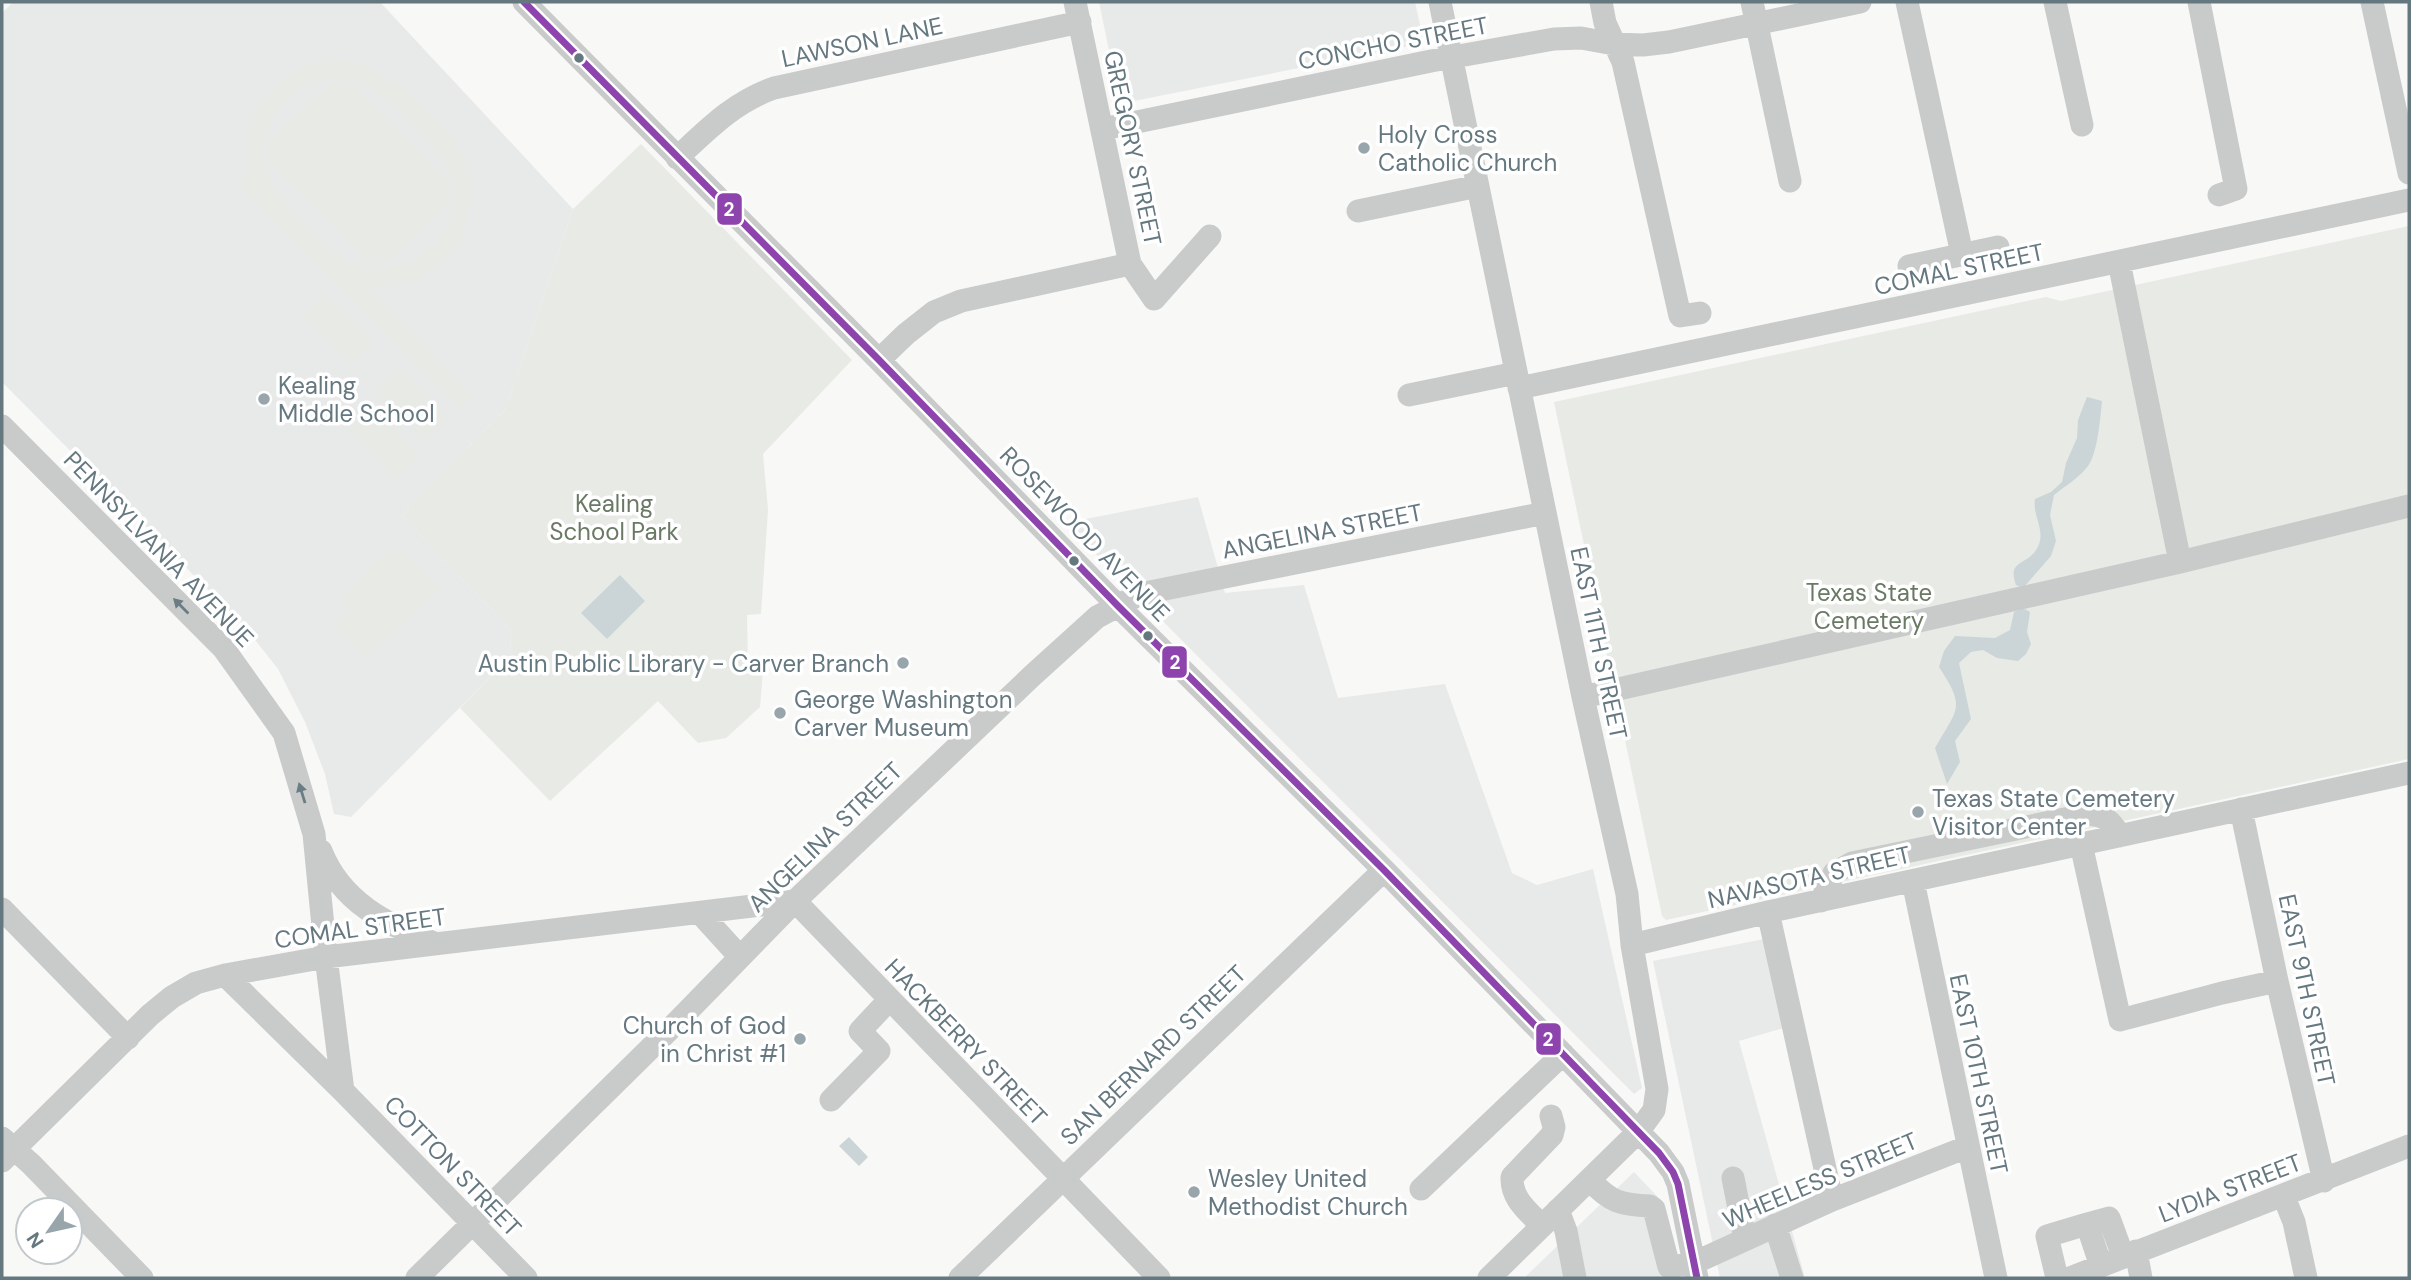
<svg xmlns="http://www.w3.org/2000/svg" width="2411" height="1280" font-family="'DM Sans',sans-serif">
<rect width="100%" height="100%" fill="#f8f8f7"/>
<path fill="#e8e9e9" d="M13,2h367l193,207 -68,201 -104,105 110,115 -1,27 -159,160 -17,-3 -9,-40 -20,-52 -27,-53 -33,-42 -243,-245v-369z
M1099,2h316l9,41 -295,59 -12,-13z
M1198,497l27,96 79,-8 34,113 107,-14 67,189 25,12 56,-16 49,219 -8,6 -569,-571z
M1764,939l23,88 -48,14 66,237h-85l-67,-317z
M1634,1172l23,24 18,82h-151z"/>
<path fill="#e7eae5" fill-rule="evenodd" d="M338,60c37,4 58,20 82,46 15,15 32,30 42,49 24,49 -1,110 -53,127 -14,5 -28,4 -42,5l106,110 -13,13 -224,-230 11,-11c-6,-61 29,-105 91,-109zM338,79c32,3 50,20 71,42 15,15 32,30 39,50 25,71 -53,122 -112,83 -22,-19 -49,-42 -63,-68 -28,-51 11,-104 65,-107z
M332,82l21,1 96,99v21l-67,62 -14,-1 -101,-104v-17z
M641,144l211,216 -89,94 5,56 -7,104 -14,1 1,55h15l-3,37 -34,31 -28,5 -40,-42 -108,100 -90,-93 50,-51 1,-27 -110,-115 104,-105 68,-201z
M2409,226v533l-743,161 -4,-4 -108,-514 492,-105 15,4z
M324,293l49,49 -23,22 -48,-49z
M398,367l48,50 -22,22 -49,-49z
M371,407l48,50 -23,22 -48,-50z
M388,552l15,1 37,36 -74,69 -32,-33 16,-15 -11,-12 35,-37z"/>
<path fill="#cbd5d7" d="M2087,397l15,4c-2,18 -4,51 -14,65 -9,12 -23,20 -34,29l-4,20 6,26 -5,15 -28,32 -7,-3c-9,-25 10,-19 20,-35 12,-18 -4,-33 -1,-51l16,-7 11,-10 4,-19 11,-25 1,-18z
M620,575l25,26 -38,38 -26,-26z
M2023,608l7,4 -3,20 4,12 -5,10 -8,7 -21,-3 -14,-8 -12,2 -12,11 12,56 -16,22 5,21 -13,22 -12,-36c23,-40 31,-40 4,-81l5,-16 11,-15 40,2 15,-8 4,-18z
M849,1137l19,20 -9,9 -20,-20z"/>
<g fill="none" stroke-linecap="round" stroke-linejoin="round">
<path stroke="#c9cbcb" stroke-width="23" d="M524,2l355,358 239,246 266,264 275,283 14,19 5,12 19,94
M1075,2l55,262 24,35 56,-63
M1440,2l143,695 44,197 5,51 25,144 -3,21 -16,22 -149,146
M1601,2l4,21 18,39 57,254 20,-3
M1752,2l38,179
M1907,2l55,252
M2055,2l27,123
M2199,2l37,187 -17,6
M2372,2l37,171
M1103,129l328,-68 123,-22 27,-1 33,6 29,1 26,-3 191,-40
M677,158c31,-29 57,-56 97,-70l306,-66
M1358,211l120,-25
M2119,262l61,300
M1909,266l89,-19
M879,360l27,-26 28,-22 27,-11 169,-37
M1519,388l890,-188
M1409,395l107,-22
M2,426l222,223 60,84 30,101 12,123 17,134
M1583,697l597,-135 229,-56
M2241,809l36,172 47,200
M2081,844l39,176 102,-27 55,-12
M321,851c20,51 65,73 113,92
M1913,881l83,397
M795,901l364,377
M1821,901l13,-28 18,-10 237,-49c17,2 22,7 31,22
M2,909l126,129
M1768,912l64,288
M700,913l40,44
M1632,945l136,-33 641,-139
M225,975l118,116 183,187
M831,1100l48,-49 -19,-20 29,-31
M2,1138l29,26 111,114
M2,1161l148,-146 22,-18 24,-14 29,-8 101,-18 469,-56
M1733,1178l12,61
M1590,1180c20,22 31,25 60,26l4,3 15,58 25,-4 138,-63 135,-53
M1421,1189l142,-135
M2284,1197l10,25 12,56
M1558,1210l8,21 9,47
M2087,1224l22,-6 14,38
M1775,1225l17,53
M1542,1226c-14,-15 -31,-27 -30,-49l40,-42 2,-8 -3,-11
M2136,1251l5,27
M417,1278l262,-258 116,-119 238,-226 64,-58 43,-23 405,-81
M960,1278l424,-408
M2057,1278l-10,-42 40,-12 14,42
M2070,1278l339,-132"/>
<defs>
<path id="bus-1" d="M524,2l355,358 239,246 266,264 275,283 14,19 5,12 19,94"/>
</defs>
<use href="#bus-1" stroke="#fff" stroke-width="12"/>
<use href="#bus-1" stroke="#8e44ad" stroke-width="7"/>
</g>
<defs><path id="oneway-solid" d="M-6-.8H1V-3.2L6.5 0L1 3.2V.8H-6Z" transform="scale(1.75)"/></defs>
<g fill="#6a7c84">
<use href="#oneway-solid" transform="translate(181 606) rotate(-135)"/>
<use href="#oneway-solid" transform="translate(302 793) rotate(-107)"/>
</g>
<g fill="#657880" stroke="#fff" stroke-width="2.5">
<circle cx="579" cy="58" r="6"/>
<circle cx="1074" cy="561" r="6"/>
<circle cx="1148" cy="636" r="6"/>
</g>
<g fill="#98a5aa" stroke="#fff" stroke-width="2.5">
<circle cx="1364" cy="148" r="7"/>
<circle cx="264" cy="399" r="7"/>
<circle cx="903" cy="663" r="7"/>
<circle cx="780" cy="713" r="7"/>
<circle cx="1918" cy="812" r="7"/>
<circle cx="800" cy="1039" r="7"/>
<circle cx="1194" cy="1192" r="7"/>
</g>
<g text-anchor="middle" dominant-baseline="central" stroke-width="7" stroke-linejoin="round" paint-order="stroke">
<g font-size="24" fill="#657880" stroke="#fff">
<text transform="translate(862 42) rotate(-12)">LAWSON LANE</text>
<text transform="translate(1393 43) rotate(-11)">CONCHO STREET</text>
<text transform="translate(1133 148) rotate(78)">GREGORY STREET</text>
<text transform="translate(1959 269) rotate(-12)">COMAL STREET</text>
<text transform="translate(1322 531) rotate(-11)">ANGELINA STREET</text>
<text transform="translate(1085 534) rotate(46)">ROSEWOOD AVENUE</text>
<text transform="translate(159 549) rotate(46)">PENNSYLVANIA AVENUE</text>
<text transform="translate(1599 643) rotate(78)">EAST 11TH STREET</text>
<text transform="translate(825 837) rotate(-44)">ANGELINA STREET</text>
<text transform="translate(1809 877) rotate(-13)">NAVASOTA STREET</text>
<text transform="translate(360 928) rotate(-8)">COMAL STREET</text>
<text transform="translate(2307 990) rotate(78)">EAST 9TH STREET</text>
<text transform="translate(966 1042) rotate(46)">HACKBERRY STREET</text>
<text transform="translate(1153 1055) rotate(-44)">SAN BERNARD STREET</text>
<text transform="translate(1979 1074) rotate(78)">EAST 10TH STREET</text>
<text transform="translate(453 1166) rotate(46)">COTTON STREET</text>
<text transform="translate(1820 1180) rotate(-23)">WHEELESS STREET</text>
<text transform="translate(2230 1188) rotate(-21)">LYDIA STREET</text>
</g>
<g font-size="24" fill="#657880" stroke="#fff" text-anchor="start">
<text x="1378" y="134">Holy Cross<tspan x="1378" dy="28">Catholic Church</tspan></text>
<text x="278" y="385">Kealing<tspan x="278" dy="28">Middle School</tspan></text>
<text x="889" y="663" text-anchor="end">Austin Public Library - Carver Branch</text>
<text x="794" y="699">George Washington<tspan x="794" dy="28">Carver Museum</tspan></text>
<text x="1932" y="798">Texas State Cemetery<tspan x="1932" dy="28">Visitor Center</tspan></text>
<text x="786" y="1025" text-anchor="end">Church of God<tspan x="786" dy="28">in Christ #1</tspan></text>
<text x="1208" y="1178">Wesley United<tspan x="1208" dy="28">Methodist Church</tspan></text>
</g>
<g font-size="24" fill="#6a7964" stroke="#fff">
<text x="614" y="503">Kealing<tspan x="614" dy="28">School Park</tspan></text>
<text x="1869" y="592">Texas State<tspan x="1869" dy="28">Cemetery</tspan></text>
</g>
</g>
<g stroke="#fff" stroke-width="2.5">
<rect x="716" y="192" width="27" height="34" rx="7" fill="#8e44ad"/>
<rect x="1161" y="645" width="27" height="34" rx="7" fill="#8e44ad"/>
<rect x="1535" y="1022" width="27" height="34" rx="7" fill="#8e44ad"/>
</g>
<g font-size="19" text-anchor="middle" font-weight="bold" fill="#fff">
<text x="729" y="216">2</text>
<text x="1175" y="669">2</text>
<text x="1548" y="1046">2</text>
</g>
<rect width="2411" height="1280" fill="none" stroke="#657880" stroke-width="7"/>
<g transform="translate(49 1231) rotate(236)"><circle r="33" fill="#ffffff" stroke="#c1c9cc" stroke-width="2"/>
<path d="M0-5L12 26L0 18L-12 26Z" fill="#98a5aa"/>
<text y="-10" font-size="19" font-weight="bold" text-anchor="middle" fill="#657880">N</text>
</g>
</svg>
